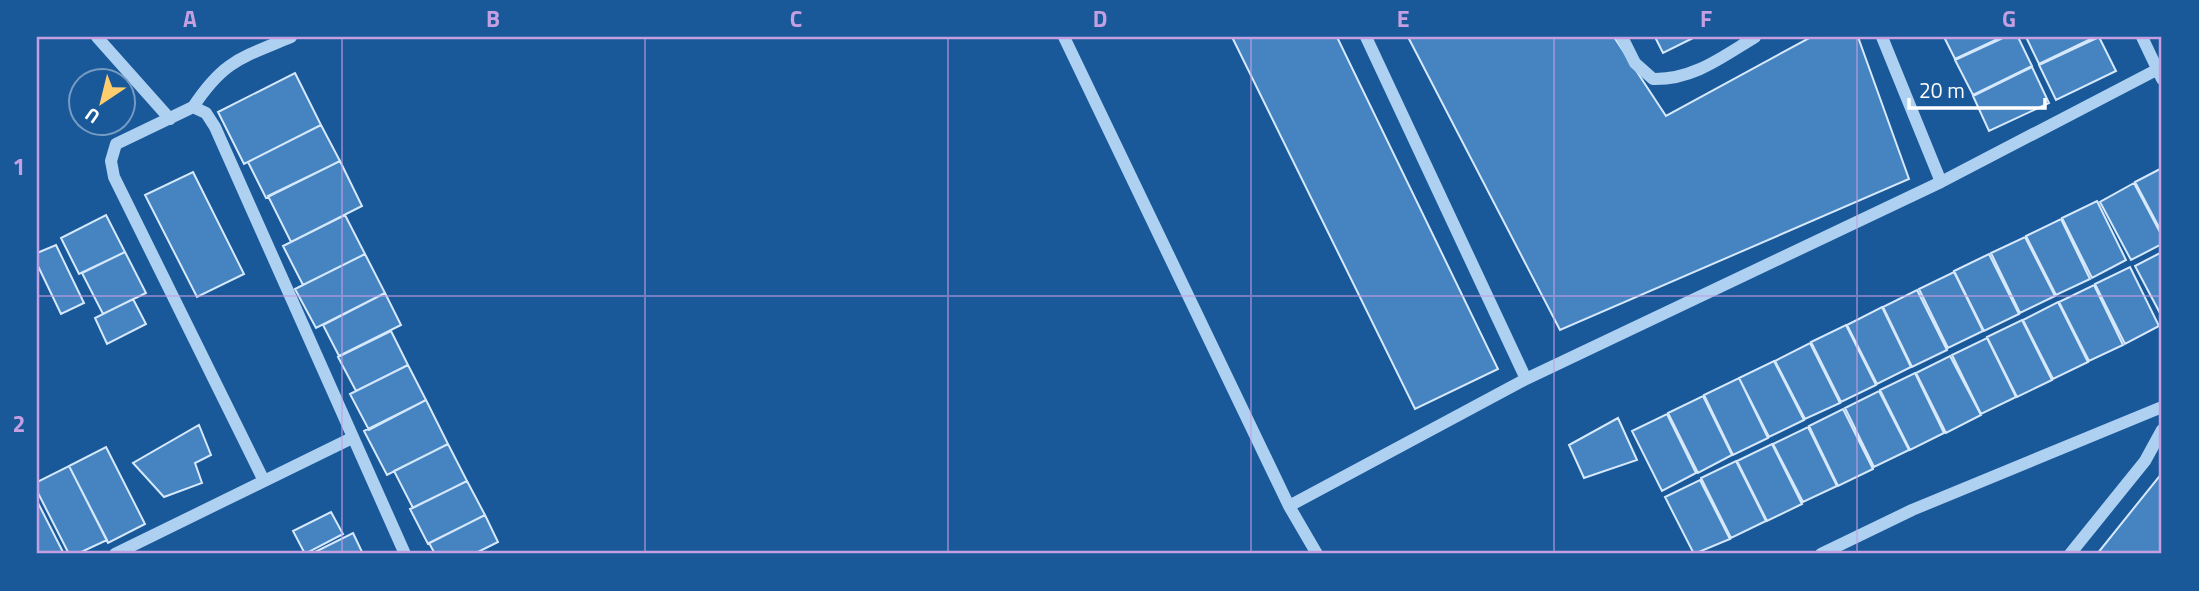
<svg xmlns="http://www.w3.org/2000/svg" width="2199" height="591" font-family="'Titillium Web',sans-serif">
<rect width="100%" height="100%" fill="#195899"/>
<path fill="#4684c1" stroke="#d6e9fc" stroke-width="2" d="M1232,37h105l161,332 -83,40z
M1408,37h206l52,79 145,-79h47l51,142 -349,151z
M1655,37h40l-32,16z
M1944,37h58l-47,22z
M2005,37h13l14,29 -59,29 -18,-35z
M2026,37h69l-56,27z
M2099,37l17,34 -60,29 -17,-35z
M2032,67l17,36 -60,28 -16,-35z
M295,73l26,52 -77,39 -26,-52z
M321,125l19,36 -74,37 -18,-36z
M340,161l22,45 -71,36 -23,-46z
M2162,168v65l-27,-51z
M193,172l51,102 -47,23 -52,-102z
M2134,183l28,53v8l-31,16 -31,-58z
M2097,201l29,59 -34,18 -30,-60z
M106,215l19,37 -46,22 -18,-36z
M345,215l20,39 -62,31 -20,-39z
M2061,219l29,60 -34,16 -30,-59z
M2025,237l30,59 -35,17 -29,-60z
M56,245l28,58 -23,11 -24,-50v-11z
M125,252l21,41 -43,21 -21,-41z
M2162,252v65l-27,-51z
M365,254l20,39 -69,35 -21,-39z
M1989,254l30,60 -35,17 -30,-60z
M2130,267l29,59 -34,18 -30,-60z
M1954,272l29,59 -35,17 -29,-59z
M2094,285l29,60 -34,16 -30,-59z
M1917,290l30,60 -35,17 -29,-60z
M385,293l16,32 -62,31 -16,-31z
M133,299l13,25 -39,20 -12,-26z
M2058,302l30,60 -35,17 -30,-59z
M1882,307l29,60 -34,17 -30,-59z
M2022,320l30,60 -35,17 -30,-60z
M1846,325l30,60 -35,17 -30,-60z
M391,331l17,34 -52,26 -18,-34z
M1987,338l29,59 -35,17 -29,-59z
M1810,343l30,60 -35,16 -30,-58z
M1950,356l31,59 -35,18 -30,-60z
M1774,361l30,59 -35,17 -30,-59z
M408,365l18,35 -57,30 -19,-36z
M1915,373l29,60 -34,17 -30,-60z
M1739,378l29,60 -35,17 -29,-60z
M1879,391l30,59 -35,17 -29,-59z
M1703,396l29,59 -34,18 -30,-60z
M426,400l22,44 -61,31 -23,-44z
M1843,409l30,60 -35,17 -29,-60z
M1667,414l29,59 -34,18 -30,-60z
M1618,418l19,42 -53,18 -15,-33z
M199,425l12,30 -16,8 7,20 -38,14 -31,-34z
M1808,427l29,59 -34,16 -30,-58z
M448,444l19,37 -54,27 -19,-37z
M1772,444l30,60 -35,17 -30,-60z
M106,447l39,77 -37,19 -39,-77z
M1736,461l30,60 -35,17 -30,-60z
M69,466l38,74 -30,14h-8l-32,-63v-9z
M2162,473v81h-65z
M1700,480l30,59 -36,15 -29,-57z
M467,481l18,34 -57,29 -18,-35z
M37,501l27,53h-27z
M331,512l12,22 -38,20 -12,-23z
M485,515l13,27 -24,12h-39l-6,-11z
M353,533l10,21h-52z"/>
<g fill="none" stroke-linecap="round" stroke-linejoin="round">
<path stroke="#aed0f1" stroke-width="12" d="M97,37l73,82
M1064,37l225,469
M1366,37l160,342 415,-197
M1622,37l13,26 18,16c40,1 69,-22 102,-42
M1882,37l59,145 221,-115
M2142,37l20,42
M193,107c31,-47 48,-49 98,-70
M264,481l-150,-304 -3,-16 5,-17 77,-37 13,6 9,14 190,427
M115,554l237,-116
M1317,554l-28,-48 237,-127
M1821,554l91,-44 250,-103
M2070,554l75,-93 17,-31"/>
</g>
<path fill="none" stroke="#c4a0e2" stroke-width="2" stroke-opacity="0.55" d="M342,37v517M645,37v517M948,37v517M1251,37v517M1554,37v517M1857,37v517M37,296h2125"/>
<rect width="2199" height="591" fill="none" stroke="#195899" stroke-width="77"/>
<g transform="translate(102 102) rotate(215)"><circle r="33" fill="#195899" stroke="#759bc2" stroke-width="2"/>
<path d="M0-5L12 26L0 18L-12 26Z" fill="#ffcd6e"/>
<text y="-10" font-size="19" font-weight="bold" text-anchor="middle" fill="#ffffff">U</text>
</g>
<path d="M1909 98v10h136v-10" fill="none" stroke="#ffffff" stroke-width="3.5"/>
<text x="1919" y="98" font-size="21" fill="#ffffff" stroke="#195899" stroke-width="5" paint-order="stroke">20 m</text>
<rect x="38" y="38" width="2122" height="514" fill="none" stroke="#c4a0e2" stroke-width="2.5"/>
<g font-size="23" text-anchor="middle" font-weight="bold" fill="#c4a0e2">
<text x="190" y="27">A</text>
<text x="493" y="27">B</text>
<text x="796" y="27">C</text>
<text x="1100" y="27">D</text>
<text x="1403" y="27">E</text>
<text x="1706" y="27">F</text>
<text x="2009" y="27">G</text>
<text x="19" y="175">1</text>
<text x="19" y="432">2</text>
</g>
</svg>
